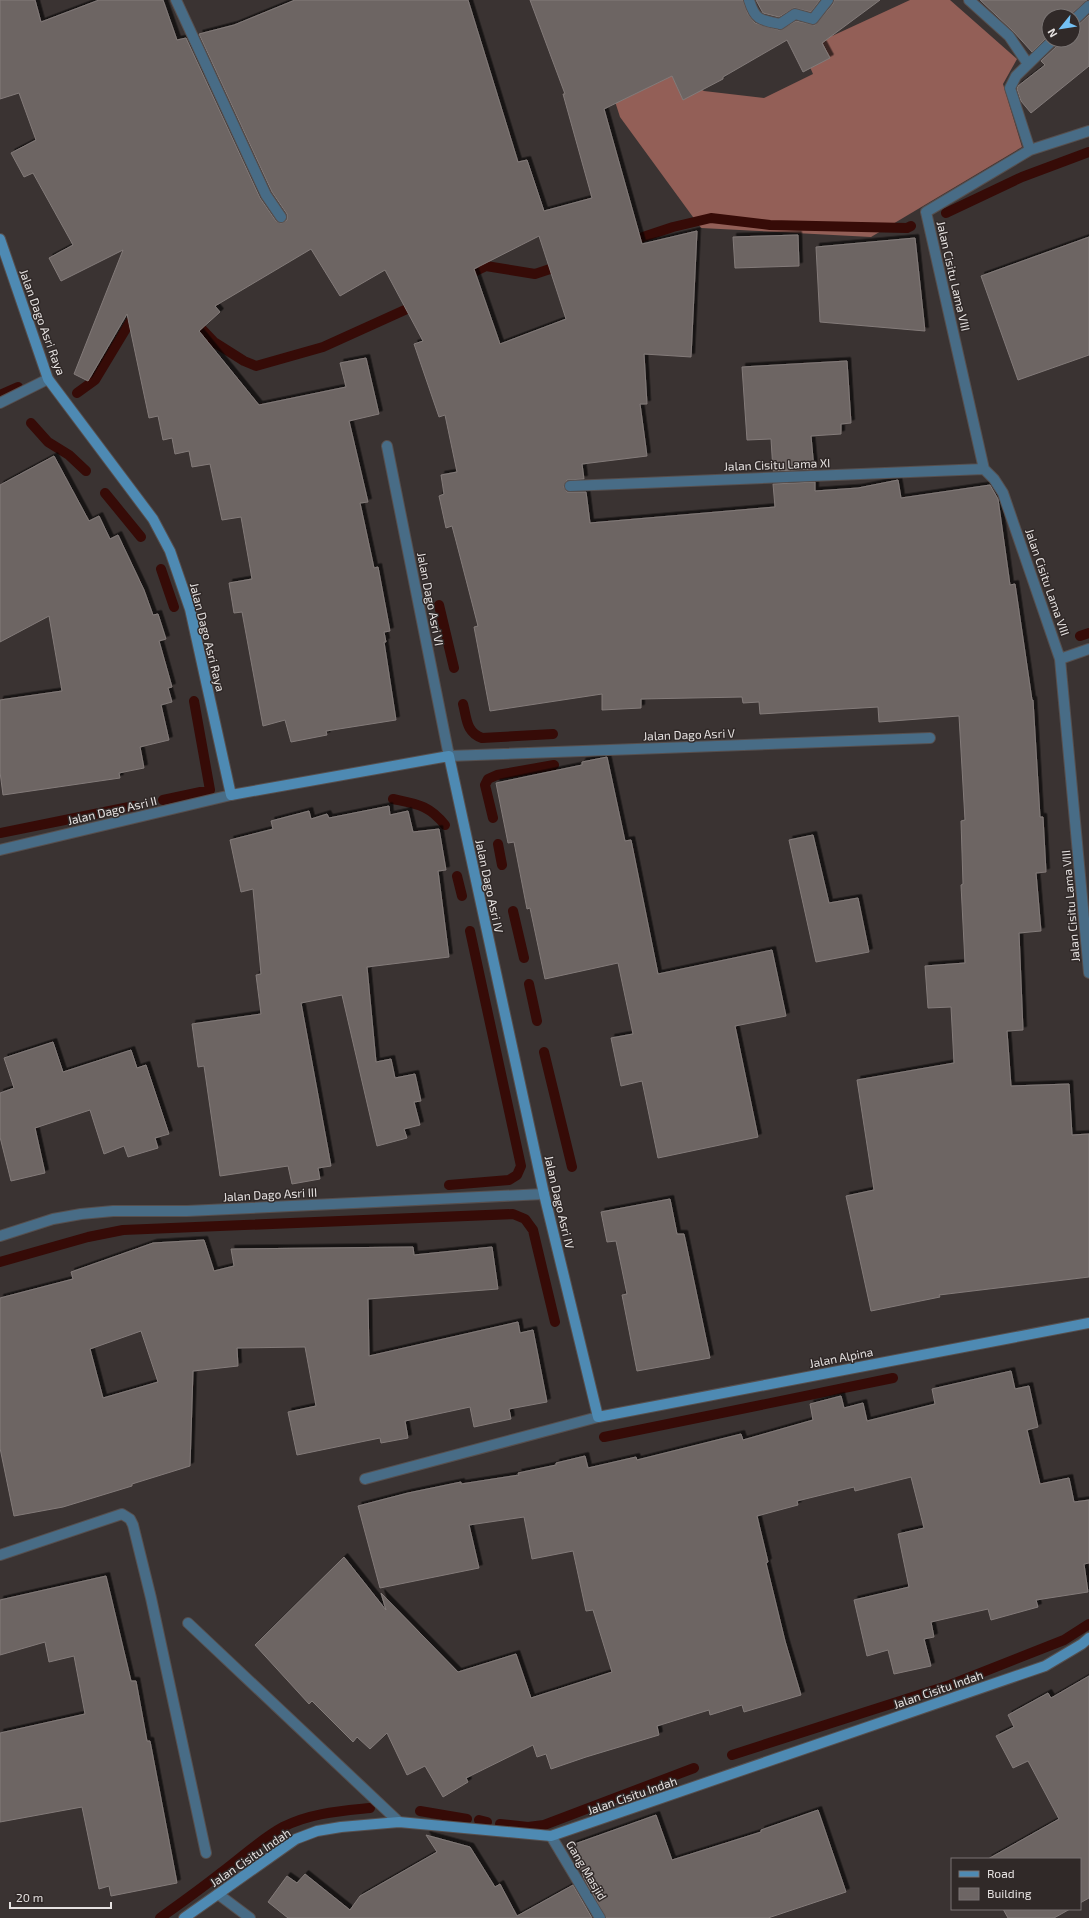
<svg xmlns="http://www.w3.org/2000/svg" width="1089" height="1918" font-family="'Exo 2',sans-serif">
<defs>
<filter id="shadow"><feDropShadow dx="3.5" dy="-3.5" stdDeviation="0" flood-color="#0009"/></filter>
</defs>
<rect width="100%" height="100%" fill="#3a3332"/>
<path fill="#935f57" d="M910,0h40l67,59 -14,25 19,63 -151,90 -170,-9 -81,-111 -9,-28 49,-30 26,22 18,10 60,7 49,-24 -15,-35 19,-15 15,12z"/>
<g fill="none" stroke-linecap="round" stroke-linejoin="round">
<path stroke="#360b07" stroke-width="10" d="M946,213l76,-36 67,-25
M628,242l45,-15 38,-9 59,7 137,3 4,-2
M463,277l23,-11 49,8 27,-9
M193,320l21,22 30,19 12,5 67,-19 95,-43
M77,393l18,-13 41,-68
M0,395l18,-8
M31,423l17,19 21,13 17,16
M105,493l36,44
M161,569l13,38
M439,605l15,63
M1080,636l9,-3
M463,704c4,15 3,28 19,34l71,-4
M393,799c24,5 36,6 52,26
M163,800l47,-10 -16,-89
M493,818l-8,-33 3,-6 9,-4 57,-10
M0,833l134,-27
M498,844l4,21
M457,876l5,20
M513,911l11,47
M529,984l8,37
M544,1052l28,115
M449,1185l60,-5 8,-5 4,-9 -51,-235
M0,1262l88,-25 35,-7 390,-16 12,5 8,11 22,92
M604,1437l289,-59
M732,1755l218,-70 114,-45 25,-16
M420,1811l47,8
M479,1820l8,2
M500,1824l28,3 16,-2 150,-57
M160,1918c21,-15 42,-30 62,-46 20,-15 39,-33 61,-45 27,-14 58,-16 87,-19"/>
</g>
<path fill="#6d6564" stroke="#837b79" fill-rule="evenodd" filter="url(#shadow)" d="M0,0h35l6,22 58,-22h64l14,40 9,-2 74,160 16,23 5,2 6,-3v-6l-15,-22 -73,-158 35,-9 61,-25h173l50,162 9,-2 17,51 48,-13 -29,-104h2l-35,-94h213l5,14 7,9 24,7 17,-9 19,4 18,-21 1,-4h46l-58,43 8,15 -27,14 -16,-32 -64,37v2l-40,21 -11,-24 -68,33 38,135 55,-13 -6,126 -47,-3 3,50h-7l7,52 -65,8 2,15 -17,1 -3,7 3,5h19l4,31 185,-16 -2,-23 42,-2v9l43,-3 40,-8 3,18 89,-13 8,14 12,86 5,-1 17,116h1l7,117h3l3,55 -10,1 5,58 -22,2 4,97 -16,1 4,55 58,-2 3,51 17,-1v143l-150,18 1,2 -69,14 -25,-115 28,-6 -17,-110 97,-17 -3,-56 -23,1 -3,-42 40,-3 -4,-78 2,-1 -2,-63 4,-1 -6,-104 -80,6 -1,-15 -118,7 -1,-12 -16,1 -1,-6 -101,2v9l-39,2v-16l-112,17 -16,-84 4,-1 -22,-85 -4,-15 -6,2 -7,-32 5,-2 -3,-19 16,-3 -12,-57 -6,2 -25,-73 9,-3 -38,-71 -45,26 -29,-47 -96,57 5,6 -21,19 60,74 87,-18 -6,-24 26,-5 13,56 -30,7 19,81 -8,1 14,65 4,-1 12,64 -6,1 2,10h-2l12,78 -70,11 1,4 -36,7 -6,-22 -22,6 -21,-114 -8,1 -5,-30 23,-4 -11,-62 -19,3 -12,-56 -18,3 -3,-16 -14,3 -3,-16 -9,2 -5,-24 -9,2 -22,-104 -39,67 -14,-7 49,-124 -62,31 -12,-23 24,-13 -40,-72 -9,4 -13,-24 25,-13 -17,-47 -19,6zM539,236l27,83 -66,25 -26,-75z
M756,0h64l-9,12 -17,-4 -15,9 -16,-4z
M980,0h107l-18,16h-20v19l-17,17 -19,-21z
M1089,15v51l-58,47 -10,-12 -4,-12 1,-3 27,-21 -4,-4 17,-16 1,-5h14v-13l4,-1z
M798,235l1,31 -64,2 -2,-31z
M1089,237v118l-71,25 -37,-104z
M915,238l10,93 -105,-9 -4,-75z
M847,361l4,62 -10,1v10l-30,2 3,33 -41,2 -2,-32 -24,1 -5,-73z
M54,456l35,65 10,-5 11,23 8,-4 26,55 9,25 5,-1 8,25 -7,2 13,46 -4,1 4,14 -11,3 8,35 -29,7 4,21 -25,5 1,5 -117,17 -3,-23v-72l62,-9 -13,-75 -49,26v-157z
M607,757l18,84 6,-1 27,134 114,-24 14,66 -51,10 23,111 -100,21 -16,-77 -21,5 -10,-48 22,-4 -15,-71 -73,16 -15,-71 -3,1 -13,-67 -6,1 -12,-60 86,-18v-3z
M389,806l1,9 18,-4 5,21 26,-3 7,41 -8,1 11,86 -82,10 9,95 15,-3 4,19 20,-4 6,27 -7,1 6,23 -16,4 3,9 -30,8 -35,-151 -41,8 30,163 -13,2 2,11 -28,5 -4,-18 -68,10 -16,-110 -6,1 -6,-43 69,-10 -5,-39 5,-1 -8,-85 -12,3 -11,-52 43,-11 -2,-8 38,-10 2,8 16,-5 2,4z
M813,835l16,68 29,-5 11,54 -53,10 -27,-122z
M53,1042l10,30 68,-22 6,18 9,-3 23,69 -14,4 3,10 -30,9 -4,-11 -20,8 -14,-44 -55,18 10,45 -34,8 -11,-44v-44l14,-5 -10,-30z
M670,1199l7,35h7l26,124 -73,13 -15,-76 5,-1 -11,-53 -9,1 -6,-30z
M204,1240l10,31 20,-5 -3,-17 182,-2 1,8 78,-8 6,42 -130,10 1,57 149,-34 2,11 13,-3 14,72 -38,7 2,10 -37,8 -4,-20 -65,14 3,17 -27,5 -1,-5 -83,17 -9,-43 28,-6 -11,-59 -68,1 1,18 -45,5 -3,95 -58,18v2l-69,21 -49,9 -14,-68v-150l73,-19 -2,-7 82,-29zM141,1331l17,51 -55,16 -13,-49z
M1011,1371l4,18 14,-3 9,41 -11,3 13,54 29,-6 5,24 15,-2v63l-5,1 4,28 -52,8 2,7 -47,13 -3,-11 -57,13 3,15 -10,2 7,27 -37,8 -6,-24 -21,6 -13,-56 55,-13 -11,-53 26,-6 -13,-51 -56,14 -1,-4 -57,14 1,4 -41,11 11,46 -2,1 19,78 16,54 -57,17 -2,-7 -32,10 -1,-5 -52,16 2,9 -73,22 -35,12 -5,-15 -9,3 -4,-12 -67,33 2,4 -25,15 -18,-31 -18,9 -20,-42 -17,16 -13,-12 -4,5 -41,-41 -3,3 -54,-59 89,-88 42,53 -5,-17 77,79 58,-18 15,44 81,-26 -19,-62 -7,1 -13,-60 -41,8 -8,-42 -55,8 10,43 -99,20 -22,-82 50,-13 53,-11v2l58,-9 -1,-2 38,-8v-2l29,-7 3,12 48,-11 1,3 104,-26 2,6 70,-20 -3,-16 31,-8 3,12 19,-5 4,18 68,-17 -3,-15z
M106,1576l25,105h5l11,60h3l27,142 -66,13 -2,-10 -10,3 -17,-82 -82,15v-89l85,-19 -11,-58 -25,6 -4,-20 -45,13v-55z
M1089,1676v222l-9,5v-44h-92l71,-40 -31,-58 -15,7 -17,-32 18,-9 -6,-12 40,-22 3,5z
M818,1810l28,82 -78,26h-162l-22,-40 -12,-33 84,-30 16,45 89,-28v-2z
M426,1835l44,12 25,40 5,-3 17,32 56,-31 19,33h-304l-20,-16 19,-26 10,7 8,-9 45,36 10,-14 77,-44z
M1003,1909h67l-16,9h-46z"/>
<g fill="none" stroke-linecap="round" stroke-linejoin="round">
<defs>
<path id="street" d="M176,0l90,195 15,22
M749,0c6,20 11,20 31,24l15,-10 18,5 15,-19
M969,0l40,36 19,28
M1073,21l16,-15
M1089,131l-59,19 -104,62 58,257 10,10 9,14 57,166 29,314
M1030,150l-20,-62 6,-12 37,-36
M0,403l48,-24
M387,446l62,310 481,-18
M570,486l414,-17
M1060,659l29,-10
M0,850l231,-55
M0,1236l53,-17 28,-5 32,-3h74l357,-17
M365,1479l233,-62
M0,1555l122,-41 8,5 3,6 18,73 55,255
M188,1623l211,199
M551,1836l49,82
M218,1894l32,24"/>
<path id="secondary" d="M0,239l48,140 105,140 17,32 20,58 41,186 218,-39 95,438 54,223 491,-94
M184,1918l112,-79 21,-8 24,-4 58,-5 152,14 494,-170 37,-22 7,-6"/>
</defs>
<use href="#street" stroke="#564f4e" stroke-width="12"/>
<use href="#secondary" stroke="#564f4e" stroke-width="12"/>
<use href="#street" stroke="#486c86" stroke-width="10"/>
<use href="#secondary" stroke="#4e8ab3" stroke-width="10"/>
</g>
<g text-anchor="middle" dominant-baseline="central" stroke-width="3" stroke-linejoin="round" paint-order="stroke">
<g font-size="12" fill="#e6e2e1" stroke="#302928">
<text transform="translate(954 276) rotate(77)">Jalan Cisitu Lama VIII</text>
<text transform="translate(43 322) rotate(70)">Jalan Dago Asri Raya</text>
<text transform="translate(777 464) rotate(-2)">Jalan Cisitu Lama XI</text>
<text transform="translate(1048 582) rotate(71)">Jalan Cisitu Lama VIII</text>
<text transform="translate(431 599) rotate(79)">Jalan Dago Asri VI</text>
<text transform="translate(208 637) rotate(76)">Jalan Dago Asri Raya</text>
<text transform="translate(689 734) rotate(-2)">Jalan Dago Asri V</text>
<text transform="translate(112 810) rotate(-13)">Jalan Dago Asri II</text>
<text transform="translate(490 886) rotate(78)">Jalan Dago Asri IV</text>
<text transform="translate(1070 906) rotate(-95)">Jalan Cisitu Lama VIII</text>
<text transform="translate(270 1194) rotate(-3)">Jalan Dago Asri III</text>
<text transform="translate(560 1202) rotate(77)">Jalan Dago Asri IV</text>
<text transform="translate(841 1357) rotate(-11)">Jalan Alpina</text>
<text transform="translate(938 1689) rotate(-19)">Jalan Cisitu Indah</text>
<text transform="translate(632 1795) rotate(-19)">Jalan Cisitu Indah</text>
<text transform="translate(250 1857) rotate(-34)">Jalan Cisitu Indah</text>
<text transform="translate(587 1870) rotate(59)">Gang Masjid</text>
</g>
</g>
<rect x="951" y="1858" width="130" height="52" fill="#302928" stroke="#797372"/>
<rect x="959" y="1871" width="20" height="6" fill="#4e8ab3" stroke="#797372"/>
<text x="987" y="1878" font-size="12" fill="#e6e2e1">Road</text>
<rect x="959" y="1888" width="20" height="12" fill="#6d6564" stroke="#797372"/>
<text x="987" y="1898" font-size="12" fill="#e6e2e1">Building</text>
<g transform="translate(1061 28) rotate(240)"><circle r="19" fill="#302928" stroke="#797372"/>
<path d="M0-3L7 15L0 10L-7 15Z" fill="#73c1f5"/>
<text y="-6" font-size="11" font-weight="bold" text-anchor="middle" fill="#e6e2e1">N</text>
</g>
<path d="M10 1902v6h101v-6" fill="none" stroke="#e6e2e1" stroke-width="2"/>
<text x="16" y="1902" font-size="12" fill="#e6e2e1" stroke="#302928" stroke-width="3" paint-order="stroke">20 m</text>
</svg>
